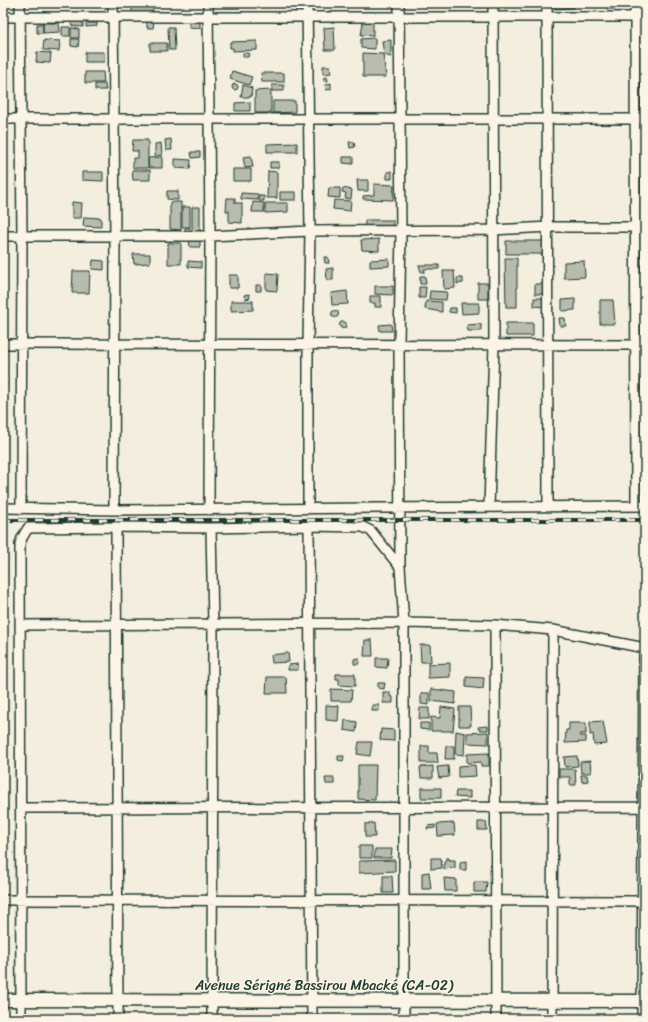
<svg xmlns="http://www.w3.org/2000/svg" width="648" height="1022" font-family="Sriracha,sans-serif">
<rect width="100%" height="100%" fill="#f3eede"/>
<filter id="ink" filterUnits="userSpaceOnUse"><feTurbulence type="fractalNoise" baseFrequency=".025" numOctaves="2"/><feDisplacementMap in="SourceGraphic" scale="8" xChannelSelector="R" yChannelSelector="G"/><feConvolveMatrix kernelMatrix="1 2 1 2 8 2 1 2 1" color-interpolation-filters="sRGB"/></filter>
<g filter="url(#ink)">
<path fill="#b8bcae" stroke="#1f3d34" d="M132,3h21v10h-21z
M554,3h20v5l-19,1z
M607,3h18v6h-18z
M61,4h6v2l-6,1z
M72,22h11v5l-11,-1z
M147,22h7l-1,6h-6z
M189,22h11v6l-11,-1z
M363,22h10v14l-12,-1z
M43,23h16l1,9 -17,1z
M86,23h11v3l-11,1z
M37,24h6v9h-6z
M62,27h8v9h-8z
M168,27h6l1,23h-6z
M334,27l1,23h-10l-1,-22z
M71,28l8,1v9h-8z
M375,38v11l-14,-1v-9z
M71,39h8l-1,8 -7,-1z
M44,40l16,1 -1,10 -16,-1z
M391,40v17l-7,-2 -2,-14z
M257,41v9l-24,1v-3h-3v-6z
M150,43h17v8h-17z
M37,52l14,1 -1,10 -14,-1z
M85,52h19v10h-19z
M243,53h6l-1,4h-5z
M363,53l20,1 3,23h-23z
M323,66h7l1,7 -8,1z
M232,71l20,6 -3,8 -19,-6z
M85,72h18l1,11h-19z
M261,73h23v9h-22z
M327,77l1,4h-4l-1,-3z
M331,83v6l-5,1 -1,-5z
M95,84h10l1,6h-11z
M232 87a3 3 0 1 1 6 0a3 3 0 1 1-6 0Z
M243,85l9,3 -1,9h-10z
M272,85h12v6h-12z
M271,90v23h-16v-22z
M273,101h22v11l-22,1z
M250,102v9h-15v-8z
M171,139l1,11h-6l-1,-10z
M133,140h15v28h-15v-10h5v-7h-6z
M349,142h5l1,5 -5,1z
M161,143l1,12 -7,1v-12z
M297,143v9h-30v-8z
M191,152h9v5l-8,1z
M251,156l2,11 -8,1 -2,-11z
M162,157v11h-13l-1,-10z
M343,157h10v7l-10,-1z
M175,159l16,1 -1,9 -15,-1z
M270,162h9v6h-9z
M233,169h18v12h-18z
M132,170h18v10h-17z
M268,171l9,1v26h-10z
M392,171v8h-5v-7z
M82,172h21v9l-21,-1z
M357,180h11v11h-10z
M374,184l20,1 -1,15 -30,-1v-3l11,-1z
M329,188h11v10l-12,-1z
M343,188l9,2 -1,9 -6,-1 1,-5 -4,-1z
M167,191h11v9l-11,-1z
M280,192h16v8h-16z
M241,193l17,1v6l-17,-1z
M259,196h5v5h-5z
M227,198h8v5h7v20l-13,-1v-11h-3z
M334,200l17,1 -1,10 -17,-2z
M72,202l10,1 -1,15h-9z
M170,202h11v28l-11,-1z
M253,202l11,1v9h-12z
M265,203h23v9l-23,1z
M182,207h8v20h-8z
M192,207h8v24h-8z
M84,217l17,1v9l-18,-1z
M365,220h28v10l-28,2z
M185,228h5v4h-5z
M379,239v12l-17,-1 -1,-10z
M189,240h11v7h-10z
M506,241h38l-1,13h-37z
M168,243h13v21h-13z
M133,254h17v9l-16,1z
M324,257h4l1,6h-4z
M505,258h12v49h-11z
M389,259v7l-19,1v-7z
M93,260l11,1v9l-12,-1z
M188,261l13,1v6l-13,-1z
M584,261l1,16 -21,1v-16z
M419,265h20v4h-15l1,3h-4z
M333,268v12h-6l-1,-11z
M73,271h17l-1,22h-17z
M443,271h11l1,17 -11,1z
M266,273l12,1 -1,17 -11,-1z
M229,275h9v13h-9z
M420,276h5l1,8h-6z
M457,278h6v5l-6,1z
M478,283h10v16h-10z
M535,284h9l-1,10h-8z
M256,285h5v6h-5z
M375,286h18v9l-18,-1z
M419,287h7l-1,11h-6z
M347,291l1,13 -16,1 -1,-12z
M430,291l17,1 -1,8 -17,-1z
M249,294l1,4 -5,1 -1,-4z
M370,296h11v11h-6v-4h-5z
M534,298h10v9l-10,-1z
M575,299v11l-13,1v-11z
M600,300h13l2,24h-15z
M231,301h22v9l-22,1z
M426,301l16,1v10l-17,-3z
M461,303h18v10l-17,1z
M450,308h6v5l-7,-1z
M331.5 314a3.5 3.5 0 1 1 7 0a3.5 3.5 0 1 1-7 0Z
M559,318h6l1,8h-6z
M339.5 325a3.5 3.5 0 1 1 7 0a3.5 3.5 0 1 1-7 0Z
M506,323h27v13h-27z
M391,324l1,7h-12l-1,-6z
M481,324v7h-13l-1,-6z
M365,640h7l1,16h-9z
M420,645h10l1,17h-10z
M288,653l1,9 -17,1 -1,-8z
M359,658v6h-5v-5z
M376,658h12l-1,10 -11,-1z
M450,663v14l-22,1v-14z
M298,664v6h-10v-5z
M336,674h19v12l-16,-1v-6h-3z
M267,677h19l1,16h-21z
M466,677l18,1 -1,11 -17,-2z
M378,683h7l-1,6 -6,-1z
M331,689l21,1 -1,11h-20z
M431,689l25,3 -1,12 -24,-3z
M383,692h7v4l3,1v6h-10z
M421,693h8v12l-8,-1z
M326,705l13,1 -1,15 -12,-1z
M372,705h7v6h-7z
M441,707l14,2 -2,22h-22v-14l9,1z
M459,707h11l1,19h-12z
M420,708h9v11h-10z
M345,720l12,2 -1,10 -12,-2z
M603,721l4,23 -13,1 -1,-11 -3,1v-13z
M420,723h9v7l-9,-1z
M569,723h17v11h-6v2h6v6l-21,1 1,-13h3z
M488,726v4h-9l-1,-3z
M381,729l13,1v11l-14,-1z
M456,731l9,2 -1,22 -9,-1z
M488,732v12l-21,-1v-10z
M359,742h13l-2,14 -13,-2z
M421,746h8v7h8l1,10h-17z
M446,746h8v13h-9z
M489,753v13h-8v-4l-14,1v-9z
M338,756h6l-1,5 -5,-1z
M577,756l1,10 -13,1 -1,-10z
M590,761l1,12h-10l-1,-11z
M358,765h18l-1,35 -17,-1z
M475,765l1,11 -18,1v-11z
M433,766v12h-12l-1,-11z
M448,766l1,11 -10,1 -2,-11z
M559,769h16l1,16h-6v-8h-11z
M581,775h6l1,6 -6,1z
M325,778h9v6h-8z
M421,788h20v10h-20z
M456,791h14v7l-15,-1z
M478,822h8l1,8h-9z
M374,823l1,14h-10v-13z
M454,823l1,12 -17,1 -1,-12z
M435,825v3l-8,1 1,-3z
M359,846h13v12h-13z
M375,849h17l-1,9h-17z
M431,858h10l1,10 -11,1z
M446,858h3v2h6v8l-11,1v-8l2,-1z
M395,860v11l-36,2v-12z
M466,861v9h-6v-8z
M429,872l2,17h-9v-16z
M383,876h9l1,17h-10z
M444,878l12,1v12h-11z
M474,882h13l-1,10h-12z"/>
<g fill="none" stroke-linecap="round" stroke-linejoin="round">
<defs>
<path id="minor" d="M20,3l2,233 -1,273
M113,3l2,233 -1,274
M208,3l2,233 -1,274
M307,3l3,228 -2,113v164
M399,3l2,228 -2,113 1,223
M547,3l1,504
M635,3l1,503
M3,17h642
M3,119h642
M3,236h207l100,-5 183,-1 56,-3h96
M3,344l642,1
M489,507l5,-162 -1,-342
M3,508l111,2 531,-4
M309,526l3,493
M116,527l2,492
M211,528l2,96 -1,395
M20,625l384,-2 91,2 58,5 92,18
M495,625l1,394
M21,808l624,-1
M3,900l642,1
M21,1019l-1,-475 2,-6 6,-10 88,-1 95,1 98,-2 54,1 8,4 29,36 4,56v396
M552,1019l1,-389
M642,1019l2,-371"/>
<path id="major" d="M3,1000l642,1"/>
</defs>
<use href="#minor" stroke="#1f3d34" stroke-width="12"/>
<use href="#major" stroke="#1f3d34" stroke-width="15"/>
<use href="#minor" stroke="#fcf5e5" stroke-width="9"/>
<use href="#major" stroke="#fcf5e5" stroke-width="12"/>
<defs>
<path id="rail" d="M3,520h642"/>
</defs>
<use href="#rail" stroke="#1f3d34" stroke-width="4"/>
<use href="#rail" stroke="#fcf5e5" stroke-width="2.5" stroke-dasharray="8" stroke-linecap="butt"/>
</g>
</g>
<g text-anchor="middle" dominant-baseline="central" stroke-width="3" stroke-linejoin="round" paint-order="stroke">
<g font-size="14" fill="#1f3d34" stroke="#fcf5e5">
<text x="324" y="985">Avenue Sérigné Bassirou Mbacké (CA-02)</text>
</g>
</g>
<rect width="648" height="1022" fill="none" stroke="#fcf5e5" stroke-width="16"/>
<rect x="8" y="8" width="632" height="1006" fill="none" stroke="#1f3d34" stroke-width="1.5" filter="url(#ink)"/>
</svg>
